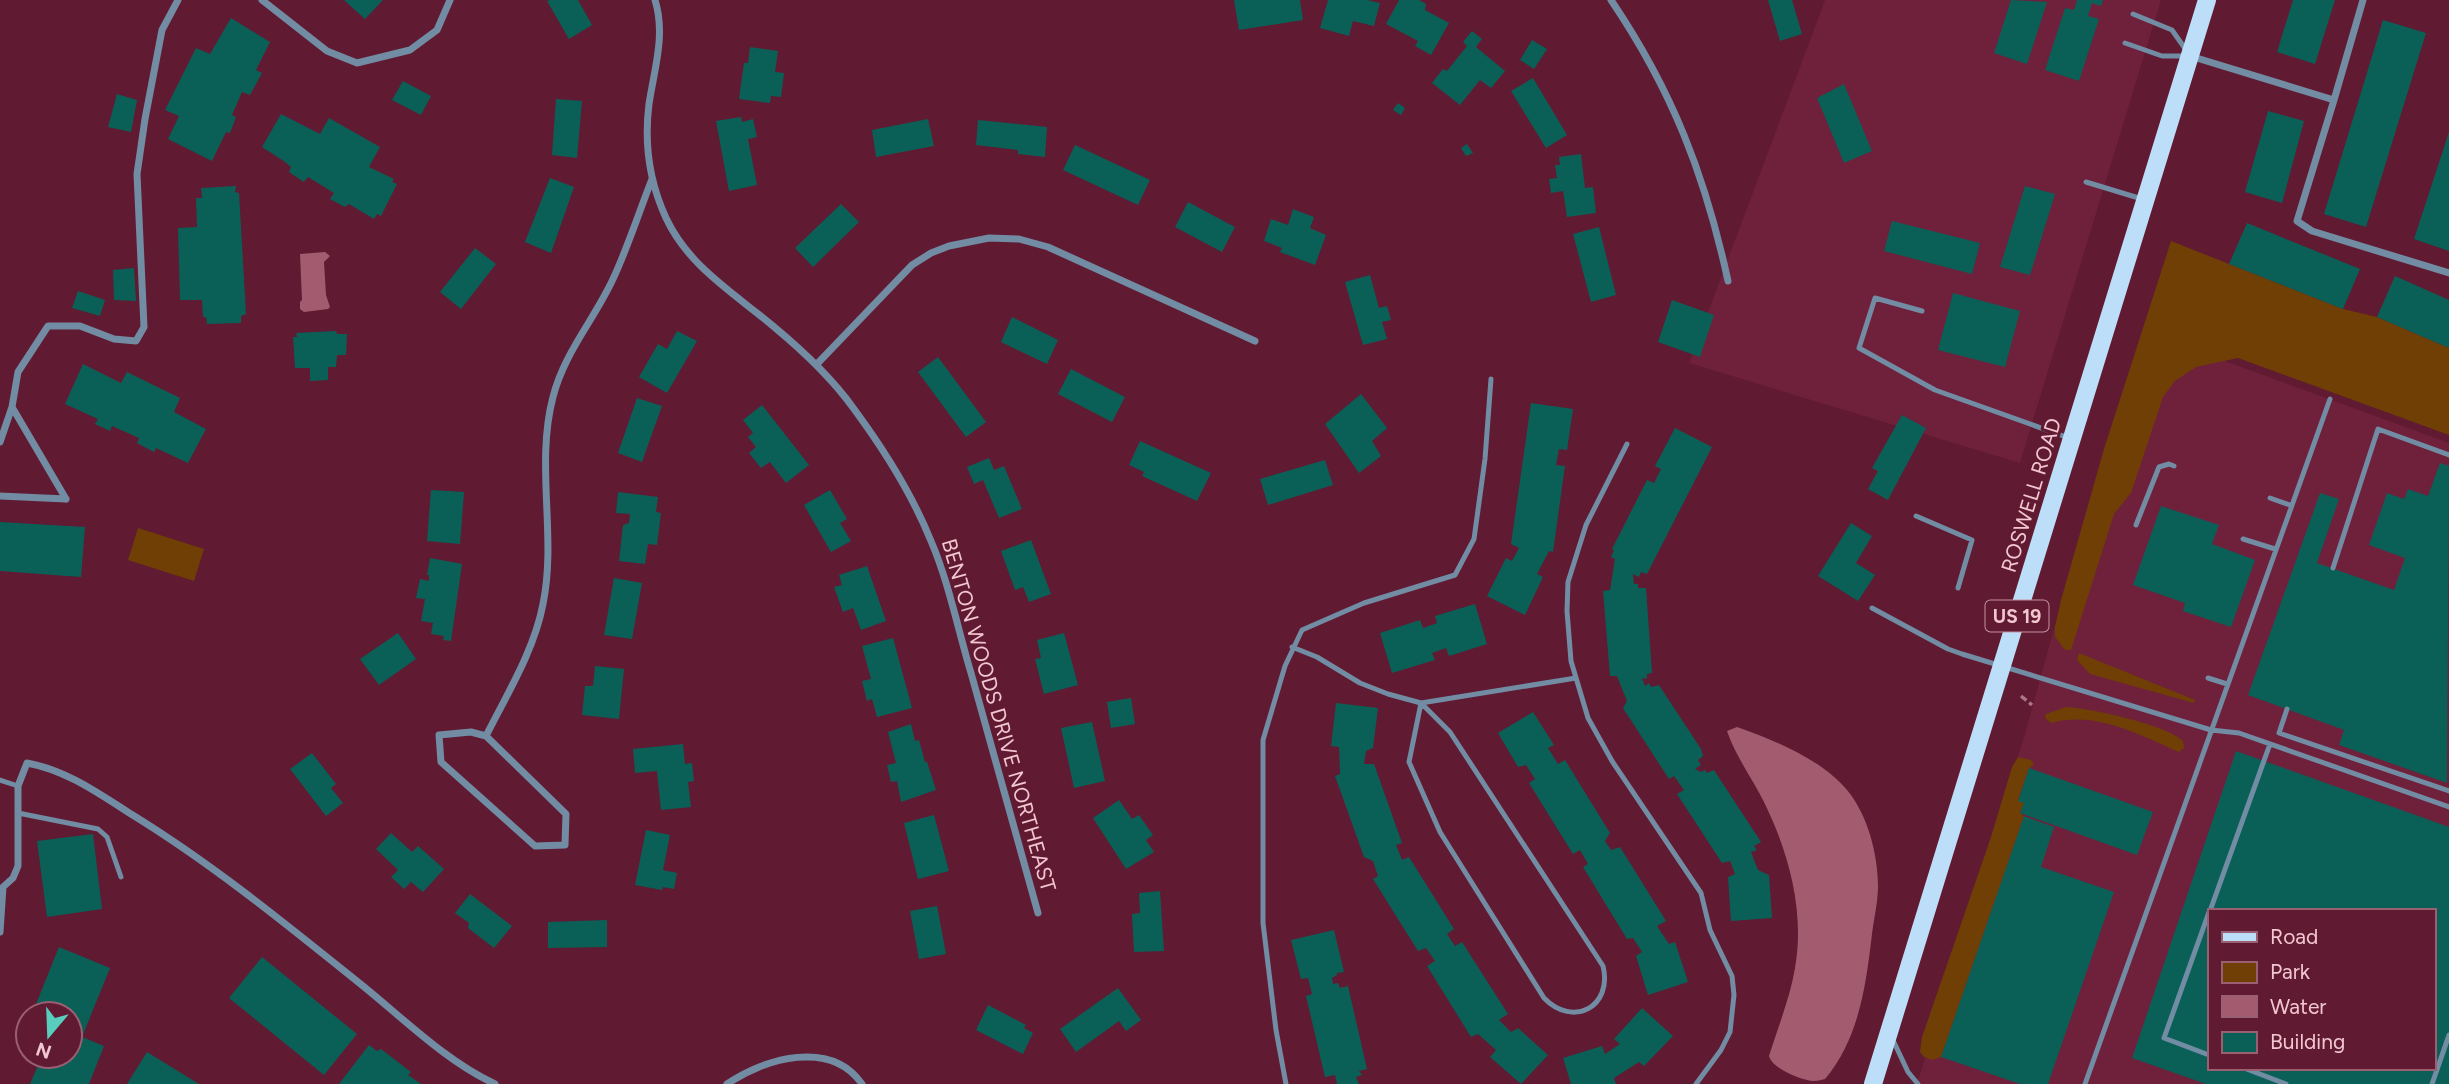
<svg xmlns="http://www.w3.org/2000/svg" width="2449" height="1084" font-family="Figtree,sans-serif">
<rect width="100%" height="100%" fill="#601a32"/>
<path fill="#6f203b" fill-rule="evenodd" d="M1825,0h336l-141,463 -331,-100z
M2143,331l306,112v641h-532l107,-347 80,-288zM2209,911h224v157h-224z"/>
<path fill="#6f3f06" d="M2171,241l172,68 34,8 72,31v87l-211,-77 -42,9 -21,14 -12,16 -32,96 -17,21 -43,136h-6l-10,-13v-10l6,-27 43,-151z
M138,528l66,21 -10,32 -66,-21z
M2079,653l116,47 -1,3 -104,-29 -13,-14z
M2066,707c24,1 101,18 117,34l1,7 -5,4c-38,-17 -85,-42 -128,-29l-6,-5 1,-4z
M2018,757l13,3 3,5 -5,3 -11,32 6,3 -4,10 4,3 -83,241 -9,3 -8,-3 -4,-5 2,-15 69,-200 21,-70z"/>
<path fill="#a35c6f" d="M325,252l5,4 -6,6 2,33 4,12 -2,2 -24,3 -4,-3v-7l2,-2 -2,-46z
M1737,727c37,13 84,32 110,63 21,25 31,65 31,96 0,16 -4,32 -6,48 -6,51 -13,105 -47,145 -4,1 -8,2 -12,2 -13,-1 -41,-13 -44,-25 9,-29 21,-58 26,-88 10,-56 -6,-115 -31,-166 -12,-24 -28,-45 -37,-71z"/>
<path fill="#0a6057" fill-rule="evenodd" d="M344,0h39l-18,19z
M550,0h28l14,25 -23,14 -22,-38z
M1234,0h66l3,20 -64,10z
M1328,0h39l13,3 -6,23 -21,-5 -4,15 -29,-8z
M1399,0h20l7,4 -1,6 24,13 -18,32 -16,-9 3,-5 -32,-17z
M1768,0h24l10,34 -22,7z
M2011,0l36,2 -20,62 -33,-11z
M2077,0h26l-2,6 -9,-3 -4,13 11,3 -20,62 -34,-11 20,-62 9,2z
M2293,0h42l-20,64 -38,-12z
M231,18l39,24 -14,28 6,3 -12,22 -8,-3 -10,23 4,2 -6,16 -4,-1 -14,29 -44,-22 11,-23 -14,-6 31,-62 14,6z
M2383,20l43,13 -60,194 -42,-13z
M1472,31l10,8 -6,8 29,24 -14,17 -11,-8 -20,25 -28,-22 11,-14 4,2 20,-25 -4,-4z
M1532,40l15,9 -13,20 -14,-9z
M750,47l28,4 -3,21 9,1 -3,24 -10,-1 -1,7 -31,-4 5,-36h4z
M1533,78l34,57 -21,13 -35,-57z
M403,81l28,15 -10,19 -29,-15z
M1844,84l28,67 -28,12 -27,-65z
M117,94l20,6 -6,32 -23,-5z
M556,99l26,2 -5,57 -25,-3z
M1398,103l7,5 -4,7 -8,-5z
M2268,111l36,10 -22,82 -37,-11z
M281,114l39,20 9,-16 51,29 -11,20 25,12 -2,3 5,2 -16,32 -4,-2 -3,5 -25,-15 -4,3 -15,-8 4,-6 -26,-16 -4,5 -15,-10 2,-5 -6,-5 -23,-15z
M741,117l1,5 11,-3 4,18 -9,2 9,46 -28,6 -13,-70z
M928,119l6,27 -58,11 -4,-27z
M978,120l69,7 -2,30 -27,-3v-4l-42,-5z
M2449,132v119l-35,-12z
M1467,144l6,9 -7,3 -5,-8z
M1075,145l75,35 -12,25 -75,-35z
M1581,154l4,34 8,-1 3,26 -29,4 -4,-26 -12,2 -2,-14 8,-1 -2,-13h5l-1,-8z
M550,178l24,9 -23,66 -26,-11z
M236,186l-1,6 4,1 7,121 -5,2v7l-34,1 -1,-7h-3l-1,-17h-22l-2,-72 19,-1 -1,-29h6l-1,-10z
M2025,186l30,8 -25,81 -30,-8z
M1188,202l47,25 -13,25 -47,-25z
M841,204l18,18 -46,45 -18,-19z
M1293,209l21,8 -4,11 16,7 -11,30 -35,-13 2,-4 -18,-7 7,-22 17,6z
M1892,221l88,22 -8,31 -88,-23z
M2247,223l113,46 -17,40 -114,-45z
M1599,227l17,68 -25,7 -18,-68z
M475,248l21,16 -35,45 -21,-17z
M134,268l2,33 -22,-1 -1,-30z
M1370,275l9,33 8,-2 4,14 -9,2 5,17 -24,6 -18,-63z
M2395,276l54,24v48l-72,-31z
M78,291l27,9 -5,16 -28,-8z
M1953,293l67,18 -15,56 -67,-17z
M1672,300l42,15 -14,42 -42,-15z
M1012,317l46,23 -11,24 -46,-22z
M336,331l1,3h10l-1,21h-9l-1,12h-8v13l-18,1v-13h-15l-2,-31h4l-1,-4z
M677,331l20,10 -30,52 -28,-16 19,-33 9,5z
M938,357l48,65 -20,15 -48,-65z
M83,364l38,19 6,-11 53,26 -6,14 32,17 -18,34 -32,-15 -2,4 -17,-9 2,-5 -27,-12 -2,5 -15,-7 3,-5 -33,-15z
M1071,369l54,28 -13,25 -54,-28z
M1361,394l26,34 -15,13 9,15 -22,17 -34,-49z
M637,398l25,8 -20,56 -24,-9z
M1531,403l42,6 -6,41 -8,-1 -3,16 9,1 -12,86 -4,-1 -12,23 6,3 -18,38 -38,-19 19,-38 6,3 7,-13 -8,-4z
M762,405l47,60 -23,18 -16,-21 -9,6 -12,-15 7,-6 -8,-10 5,-4 -10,-13z
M1902,415l24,13 -38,72 -20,-11 10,-18 -6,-3z
M1675,428l37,19 -65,127 -6,-2 -2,5 -6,-3 1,10h4v4h8l6,85 -5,1v5l-5,-1 3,8 4,-3 2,4 8,-2 42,64 2,7 -5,4 3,5 -6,4 6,3 4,-2 2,3 7,-3 47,72 -7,4 3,4 -6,2 7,18 11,5 3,43 -41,3 -3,-44 7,-3 -5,-13 -8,2 -45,-69 7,-4 -10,-14 -5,3 -46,-71 4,-7 -10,-25h-7l-7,-85 7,-1 5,-31 -4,-2 3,-7 -2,-1 35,-69 7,3 7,-14 -6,-3z
M1140,441l71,32 -14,28 -55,-25 2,-4 -15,-7z
M989,458l5,12 10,-4 18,43 -23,9 -16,-38 -9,4 -7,-17z
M1325,460l8,25 -65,20 -8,-26z
M2440,463l9,3 -2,317 -108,-38 5,-15 -96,-35 72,-202 19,6 -22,64 77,27 11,-32 -36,-13 18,-52 17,6 4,-10 20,7z
M431,490l33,2 -4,52 -33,-3z
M830,490l17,29 -7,4 11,18 -20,11 -27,-47z
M618,492l40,5 -2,15 5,1 -4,32 -9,-1 -3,20 -26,-3 4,-36 6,-2 1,-9 -14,-1z
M2161,506l58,19 -7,19 43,16 -24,67 -48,-16 2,-8 -52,-18z
M0,522l85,5 -4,50 -81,-6z
M1851,523l21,13 -16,27 19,12 -17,26 -40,-25z
M1031,540l20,54 -22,8 -6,-15 -8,3 -14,-39z
M430,558l32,6 -11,77 -8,-1 1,-4 -13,-2 2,-11 -12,-2 4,-22 -9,-1 4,-19 9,2v-6h-2z
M867,566l19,55 -25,9 -8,-22 -10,4 -9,-25 8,-2 -3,-10z
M614,578l28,5 -10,56 -28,-4z
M1475,604l12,40 -38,12 -3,-8 -14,5 3,7 -43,13 -12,-40 40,-13 3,8 14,-5 -2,-7z
M398,633l18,26 -37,26 -19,-26z
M1064,633l14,52 -34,9 -9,-35 6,-1 -4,-18z
M893,638l19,70 -35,9 -5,-18 -5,2 -5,-20 9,-2 -9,-33z
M595,666l29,3 -5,50 -37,-4 3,-29h8z
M1131,698l4,26 -24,4 -4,-26z
M1336,703l42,5 -5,40 -7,3 -2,13h10l28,79 -6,2 6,15 7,-3 45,72 -7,5 8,12 7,-4 46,72 -9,6 12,12 7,-4 30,27 -27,29 -31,-27 6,-7 -18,-16 -7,3 -44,-71 8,-5 -9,-13 -8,3 -45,-72 5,-3 -5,-15 -9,-4 -29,-81 5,-2 -1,-27 -8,-1z
M1533,712l21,33 -6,3 10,16 7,-4 45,73 -5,8 6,9 9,-3 46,74 -9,5 12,18 6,-2 13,40 -40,13 -12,-39 6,-4 -9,-14 -6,1 -44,-72 5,-3 -8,-14 -7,4 -44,-71 6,-4 -9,-14 -8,2 -20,-34z
M1092,722l13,59 -31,7 -13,-60z
M911,724l4,17 4,-1 6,22h2l9,28 -35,12 -4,-21 -6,1 -4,-17 9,-2 -8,-31z
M683,744l2,20 7,-1 2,18 -6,1 3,25 -30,3 -4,-39 -22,2 -2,-24z
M2236,751l213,76v257h-243l-74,-26zM2209,911h224v157h-224z
M312,753l24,31 -5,4 12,15 -17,13 -36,-47z
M2029,768l124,44 -16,43 -117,-42 4,-10 -6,-2z
M1119,800l13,19 7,-4 14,20 -7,5 8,12 -28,17 -33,-51z
M934,815l15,56 -31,8 -14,-56z
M2024,816l30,11 -13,40 73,25 -66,192h-28l-79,-27z
M646,830l24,5 -7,35 14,3 -3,16 -11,-2 -1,3 -27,-5z
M391,833l21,19 6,-6 26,23 -21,23 -12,-10 -7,7 -13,-12 7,-7 -22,-21z
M93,834l9,75 -55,8 -10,-76z
M1160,891l4,60 -30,1 -2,-38 8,-1 -1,-20z
M470,894l42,32 -18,22 -26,-20 1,-5 -14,-10z
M937,906l9,48 -27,5 -9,-48z
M607,920v27l-59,1v-26z
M1334,930l10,42 -7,1v2l-5,3 1,6 5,-1 2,5 8,-2 19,83 -8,2 3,4 -6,2 3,7h-22l-2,-9 -10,2 -19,-81 6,-2 -4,-16 -7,1 -10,-39z
M59,947l51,21 -28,69 22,9 -15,38h-59l12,-28h28v-42h-38z
M262,957l95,77 -33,41 -95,-77z
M1118,988l23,32 -15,11 -7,-10 -43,31 -16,-23z
M988,1005l38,20 -2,3 9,5 -10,21 -47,-24z
M1642,1008l31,28 -29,30 -5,-4 -25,16 2,6h-45l-8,-26 39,-12 3,8 15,-10 -6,-5z
M369,1045l8,6 4,-2 30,23 -3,3 13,9h-82z
M147,1052l52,32h-72z"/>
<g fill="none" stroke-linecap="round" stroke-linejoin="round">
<path stroke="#ad7585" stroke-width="3.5" stroke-dasharray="7 3.5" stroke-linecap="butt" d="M2021,696l11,9"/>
<path stroke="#718ca3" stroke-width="5" d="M2133,14l39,16 14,20
M2125,43l37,13h25
M2086,182l56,17
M1922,311l-47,-13 -16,50 76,42 134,48
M1627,444l-41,81 -18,57 -1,29 4,50 17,57 24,43 89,132 9,37 22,46 2,19 -4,37 -9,18 -25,34
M2270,498l20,7
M1916,516l56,24 -14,48
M2136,525l23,-58 10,-3 5,2
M2243,539l32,10
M2333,568l45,-139 71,26
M1872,608l76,41 14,5 249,76 28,3 210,74
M1292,647l25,10 43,26 28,11 33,9 155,-25
M2208,678l19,6
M1421,703l29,29 153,234c10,41 -30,62 -59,32l-104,-166 -31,-70z
M2287,709l-8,24 170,58
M0,780l18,6
M18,813l80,16 9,8 14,40
M2210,911l60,-167
M2209,912l-45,126 45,17
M1892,1038l16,34 10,12
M2244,1068l42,16
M1286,1084l-10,-54 -13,-107v-183l22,-74 17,-36 62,-27 91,-28 19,-36 11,-80 6,-80
M2085,1084l245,-685
M2432,1084l17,-49"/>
<path stroke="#718ca3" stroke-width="7" d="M262,0l65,51 30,12 53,-13 27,-20 13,-30
M655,0c11,35 -1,70 -6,104 -5,39 1,79 17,114 23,49 68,75 107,108 29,24 59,52 81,83 31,42 58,85 77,132 18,42 27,89 40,132 22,80 45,160 67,240
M1611,0c61,90 94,175 117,281
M2190,56l144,44 -37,121 15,10 137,42
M2334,100l29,-100
M816,365l96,-100 19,-12 18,-7 40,-8 30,1 29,8 207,94
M0,442l12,-35
M0,496l66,3
M66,499l-54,-92 6,-35 30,-46h32l34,13 22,2 8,-14 -7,-153 8,-55 17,-89 16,-30
M486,736l-15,-4 -32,3 2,27 94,84 30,-1 1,-31 -80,-78c21,-42 48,-85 57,-132 14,-68 -8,-139 10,-207 11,-44 41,-77 60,-118 15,-32 26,-67 39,-100
M0,932l3,-45 10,-9 5,-12v-80l9,-23c39,7 71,30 104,51 83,51 156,111 232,172 42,34 83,75 132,98
M727,1084c38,-26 104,-45 135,0"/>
<path stroke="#bcdef9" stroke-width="18" d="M1873,1084l334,-1084"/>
</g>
<g text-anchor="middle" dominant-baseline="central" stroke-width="6" stroke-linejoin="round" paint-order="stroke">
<rect fill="#601a32" stroke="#c793a1" stroke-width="2" x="1985.5" y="600.5" width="63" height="31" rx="5"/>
<g font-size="19" font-weight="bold" fill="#f3c7d1">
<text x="2017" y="616">US 19</text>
</g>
<g font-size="21" fill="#f3c7d1" stroke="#601a32">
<text transform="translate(2031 495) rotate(-73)">ROSWELL ROAD</text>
<text transform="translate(999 715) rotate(74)">BENTON WOODS DRIVE NORTHEAST</text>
</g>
</g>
<rect x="2208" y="909" width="228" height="161" fill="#601a32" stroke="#9b5f72" stroke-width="2"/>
<rect x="2222" y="932" width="35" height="10" fill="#bcdef9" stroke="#9b5f72" stroke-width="2"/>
<text x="2270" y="944" font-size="21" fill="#f3c7d1">Road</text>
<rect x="2222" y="962" width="35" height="21" fill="#6f3f06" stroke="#9b5f72" stroke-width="2"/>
<text x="2270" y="979" font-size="21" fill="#f3c7d1">Park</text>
<rect x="2222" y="996" width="35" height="21" fill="#a35c6f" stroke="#9b5f72" stroke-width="2"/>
<text x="2270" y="1014" font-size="21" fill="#f3c7d1">Water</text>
<rect x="2222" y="1032" width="35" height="21" fill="#0a6057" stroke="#9b5f72" stroke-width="2"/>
<text x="2270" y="1049" font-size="21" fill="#f3c7d1">Building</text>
<g transform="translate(49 1035) rotate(199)"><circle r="33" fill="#601a32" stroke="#9b5f72" stroke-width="2"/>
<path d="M0-5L12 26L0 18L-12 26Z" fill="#59cebe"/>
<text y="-10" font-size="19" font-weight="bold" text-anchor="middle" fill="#f3c7d1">N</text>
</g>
</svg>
